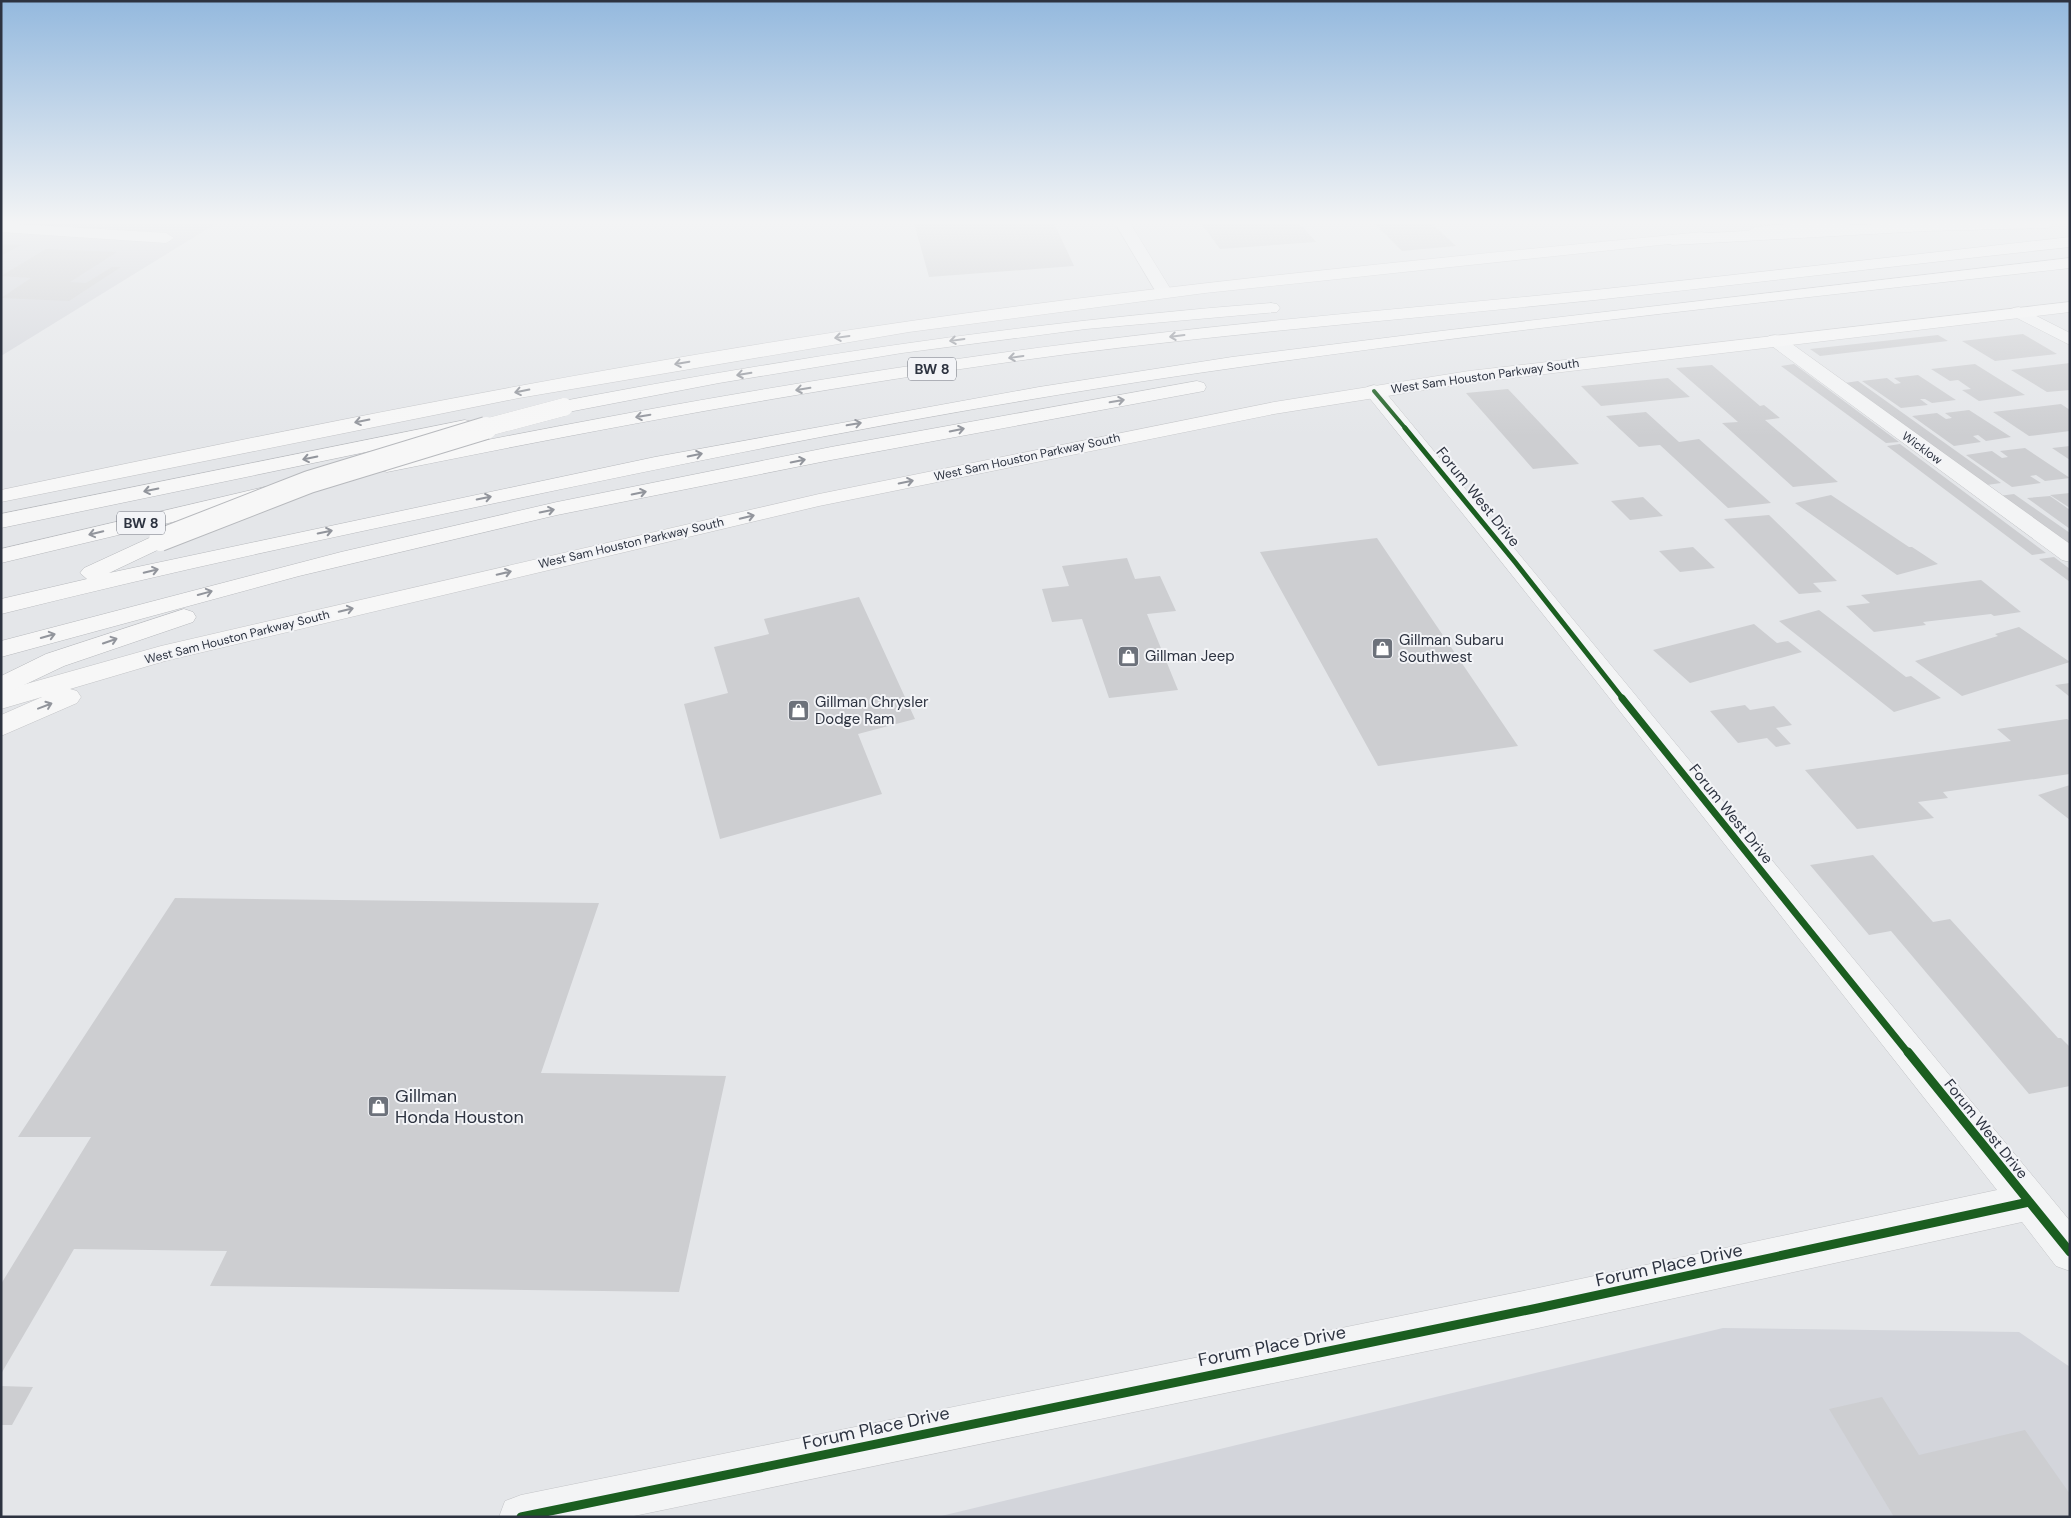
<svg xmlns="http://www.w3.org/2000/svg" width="2071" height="1518" font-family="'DM Sans',sans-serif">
<rect width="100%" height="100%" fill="#e4e6e9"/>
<path fill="#d3d5db" d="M1,223h216l-216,133z
M1723,1328l296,4 51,35v150h-1133z"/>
<path fill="#cdced1" d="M914,223h140l20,43 -145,11z
M1201,223h98l17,19 -96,7z
M1374,223h57l25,23 -54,5z
M1,244l20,1 -20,11z
M46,249l71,3 -47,30 16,1 26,-16h9l-52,34 -68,-3 30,-20 -30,-2z
M2023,334l34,20 -62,7 -33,-20z
M1938,335l10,6 -128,15 -10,-7z
M2070,363v27l-23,2 -36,-22z
M1794,364l105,78 -13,1 -105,-77z
M1975,364l24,15 26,16 -46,6 -17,-11 9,-1 -13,-9 -8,1 -19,-12z
M1712,365l48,41 4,-1 16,13 -15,2 73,62 -45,5 -71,-64 16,-1 -62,-54z
M1918,375l38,25 -24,3 -7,-4h-5l8,6 -27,3 -39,-27 25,-3 8,6 6,-1 -7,-5z
M1668,378l22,19 -89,9 -20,-20z
M1858,381l143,102 -14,2 -142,-102z
M1508,389l71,75 -46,5 -67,-76z
M2061,404l9,6v21l-41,5 -36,-24z
M1969,410l42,27 -25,4 -8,-6 -5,1 8,6 -27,4 -42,-30 25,-3 9,6 6,-1 -7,-5z
M1646,412l33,30 20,-3 72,64 -43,5 -68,-63 -21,2 -33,-31z
M1900,444l146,109 -14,2 -145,-109z
M2070,446v14l-18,-12z
M2025,448l45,30 -25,3 -9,-6 -6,1 11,7 -29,4 -46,-32 26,-4 10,7 6,-1 -8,-6z
M2070,493v15l-20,-13z
M2014,494l56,39v13l-71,-50z
M1831,495l78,52h3l26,17 -41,11 -102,-72z
M2050,496l20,14v19l-43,-31z
M1643,497l20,19 -33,4 -19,-19z
M1769,515l68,66 -24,2 9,9 -23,2 -75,-75z
M1377,538l141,208 -140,20 -118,-214z
M1693,547l22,21 -35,4 -21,-21z
M2054,557l16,12v13l-31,-23z
M1127,558l8,21 25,-3 16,35 -29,3 31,76 -69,8 -27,-79 -30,3 -10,-33 27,-3 -7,-20z
M1981,580l40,32 -27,4 -3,-2 -68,8 3,3 -52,7 -28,-26 24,-3 -9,-8z
M859,597l56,122 -57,15 24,60 -162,45 -36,-135 44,-11 -14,-46 55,-13 -5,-15z
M1819,610l87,67 5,-1 30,22 -47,14 -115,-91z
M1754,624l23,19 11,-2 14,11 -112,31 -37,-33z
M2019,627l51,35 -108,34 -47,-35 83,-25 -3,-2z
M2070,683v14l-15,-12z
M1745,705l5,5 24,-4 18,19 -16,3 15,16 -15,3 -9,-9 -29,5 -28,-32z
M2067,719l3,2v53l-127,18 5,6 -30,4 16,16 -77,11 -52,-59 206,-29 -14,-12z
M2070,785v35l-32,-25z
M1873,855l60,67 17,-3 108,119h3l9,9v39l-41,8 -138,-163 -22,4 -59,-70z
M175,898l424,5 -58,170 185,3 -47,216 -469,-6 17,-35 -153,-2 -73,125v-90l90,-147h-73z
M1,1386l32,1 -21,38h-11z
M1882,1397l37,58 106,-25 45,64v23h-176l-65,-108z"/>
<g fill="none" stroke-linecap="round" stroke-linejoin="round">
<defs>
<path id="minor" d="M1,223l165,10 8,5 -8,5 -165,-11z
M2019,307l51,26v12l-57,-29 -3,-4 3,-4z
M1775,335l6,1 289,208v18l-8,-2 -293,-216 -3,-4 3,-4z
M1374,385l7,2 689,834v50l-14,-5 -34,-44 -484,106 -909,189h-130l6,-16 16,-6 1017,-207 459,-98c-210,-265 -417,-533 -630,-795l-3,-4 3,-4z"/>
<path id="tertiary" d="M1115,223h15l43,70 -2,4h-12z"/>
<path id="secondary" d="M1798,223h54l-7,5 -90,9 -8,-5 8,-5z
M1702,232l5,2 3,3 -3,3 -502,53 -296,39 -390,66 -518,104v-12c302,-64 605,-125 910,-169 263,-38 527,-63 791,-89z
M2070,302v10l-601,71 -195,31 -455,92 -654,155 -95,28 7,2 4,6 -4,6 -76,33v-21l41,-18 -41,12v-18l160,-45 658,-152 455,-92 195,-31z"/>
<path id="motorway" d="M1894,223h161l-7,5 -123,3 -253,14 -8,-5 8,-5z
M2070,237v10c-159,17 -317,36 -475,53 -176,18 -352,32 -527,54 -228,30 -455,72 -681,118l-7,-2 -3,-4 3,-4 7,-2c226,-46 453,-87 681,-116 175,-23 351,-36 527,-54 158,-17 316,-35 475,-53z
M2070,258v10c-311,35 -623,67 -932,114 -212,33 -423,74 -633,119 -168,35 -337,71 -504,113v-15l86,-20 -7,-6 4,-5 76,-35 8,2 3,5 -3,5 -59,28 546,-116 384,-70 193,-30 209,-26z
M1271,303l6,1 3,4 -3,4 -191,17 -184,24 -183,30 -182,35 -7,-2 -3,-4 3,-4 7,-2c243,-47 487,-84 734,-103z
M1197,381l7,2 2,4 -2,4 -373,69 -274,55 -258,61 -298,81v-16l340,-89 216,-50 274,-55z
M465,420l7,2 3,4 -3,4 -471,98v-14z
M265,487l8,1 3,5 -3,5 -272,65v-14z
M184,609l9,3 3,5 -3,5 -129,44 -63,30v-20l45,-22z"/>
</defs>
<use href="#minor" stroke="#c3c4c7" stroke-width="1"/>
<use href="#tertiary" stroke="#c3c4c7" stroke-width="1"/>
<use href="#secondary" stroke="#c3c4c7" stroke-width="1"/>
<use href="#motorway" stroke="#b7b9bd" stroke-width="1"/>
<use href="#minor" fill="#f3f4f5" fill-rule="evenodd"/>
<use href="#tertiary" fill="#f3f4f5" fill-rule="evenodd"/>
<use href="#secondary" fill="#f7f7f7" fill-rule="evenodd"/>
<use href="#motorway" fill="#f7f7f7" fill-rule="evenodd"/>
<defs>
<path id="motorway-bridge-far1" d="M481,429l83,-22"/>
<path id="motorway-bridge" d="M160,540l149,-58 177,-54"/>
</defs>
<use href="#motorway-bridge-far1" stroke="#b7b9bd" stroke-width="18" stroke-linecap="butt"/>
<use href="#motorway-bridge" stroke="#b7b9bd" stroke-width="24" stroke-linecap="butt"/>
<use href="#motorway-bridge-far1" stroke="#f7f7f7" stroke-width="18"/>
<use href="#motorway-bridge" stroke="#f7f7f7" stroke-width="22"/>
<defs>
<path id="cycleway-far3" d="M1374,391l32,38"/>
<path id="cycleway-far2" d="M1405,428l110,134 108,137"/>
<path id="cycleway-far1" d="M1622,698l287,356"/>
<path id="cycleway" d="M1908,1052l162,200
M521,1517l1017,-209 491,-106"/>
</defs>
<use href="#cycleway-far3" stroke="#f3f4f7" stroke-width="5.5"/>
<use href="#cycleway-far2" stroke="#f3f4f7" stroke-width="8"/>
<use href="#cycleway-far1" stroke="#f3f4f7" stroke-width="10"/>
<use href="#cycleway" stroke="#f3f4f7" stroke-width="12"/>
<use href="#cycleway-far3" stroke="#1b5e20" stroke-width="4"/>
<use href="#cycleway-far2" stroke="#1b5e20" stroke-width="5"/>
<use href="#cycleway-far1" stroke="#1b5e20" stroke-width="7"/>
<use href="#cycleway" stroke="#1b5e20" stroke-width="9"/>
</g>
<defs><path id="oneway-shaft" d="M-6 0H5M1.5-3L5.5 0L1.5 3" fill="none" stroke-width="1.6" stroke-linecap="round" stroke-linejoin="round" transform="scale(1.25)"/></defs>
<g stroke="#92959c">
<use href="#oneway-shaft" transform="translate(1177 336) rotate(173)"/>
<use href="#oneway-shaft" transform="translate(842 337) rotate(172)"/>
<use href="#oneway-shaft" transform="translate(957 340) rotate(172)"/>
<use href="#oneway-shaft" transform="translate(1016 357) rotate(172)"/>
<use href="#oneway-shaft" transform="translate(682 363) rotate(170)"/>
<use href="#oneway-shaft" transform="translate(744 374) rotate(171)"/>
<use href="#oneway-shaft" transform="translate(803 389) rotate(171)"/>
<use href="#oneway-shaft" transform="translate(522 391) rotate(169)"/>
<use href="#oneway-shaft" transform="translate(1117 401) rotate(-10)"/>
<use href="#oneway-shaft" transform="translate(643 416) rotate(170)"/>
<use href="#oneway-shaft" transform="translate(362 421) rotate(169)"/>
<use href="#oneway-shaft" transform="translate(854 424) rotate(-10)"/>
<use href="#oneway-shaft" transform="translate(957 430) rotate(-11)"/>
<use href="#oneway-shaft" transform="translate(695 455) rotate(-11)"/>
<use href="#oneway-shaft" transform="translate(310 458) rotate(168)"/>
<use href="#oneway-shaft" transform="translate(798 461) rotate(-11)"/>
<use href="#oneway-shaft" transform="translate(906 482) rotate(-12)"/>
<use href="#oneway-shaft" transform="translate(151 490) rotate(168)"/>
<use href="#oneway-shaft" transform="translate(639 493) rotate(-12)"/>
<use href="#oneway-shaft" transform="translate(484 498) rotate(-12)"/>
<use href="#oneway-shaft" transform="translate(547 511) rotate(-12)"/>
<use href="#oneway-shaft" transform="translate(747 517) rotate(-13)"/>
<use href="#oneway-shaft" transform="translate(325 532) rotate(-12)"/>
<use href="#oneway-shaft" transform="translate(96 533) rotate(166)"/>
<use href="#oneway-shaft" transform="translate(151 571) rotate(-13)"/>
<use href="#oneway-shaft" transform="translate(504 573) rotate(-13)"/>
<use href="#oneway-shaft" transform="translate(205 593) rotate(-15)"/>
<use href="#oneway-shaft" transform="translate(346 610) rotate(-14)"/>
<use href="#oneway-shaft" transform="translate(48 636) rotate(-16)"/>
<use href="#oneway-shaft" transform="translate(110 641) rotate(-19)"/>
<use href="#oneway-shaft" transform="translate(45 706) rotate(-21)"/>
</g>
<linearGradient id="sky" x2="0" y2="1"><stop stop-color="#94b9de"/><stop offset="0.51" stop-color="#f3f4f5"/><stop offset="1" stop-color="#f3f4f5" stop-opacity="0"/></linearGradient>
<rect width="2071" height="436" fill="url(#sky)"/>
<defs>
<symbol id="shop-square" viewBox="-11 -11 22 22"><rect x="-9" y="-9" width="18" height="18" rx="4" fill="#6d727b" stroke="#f3f4f7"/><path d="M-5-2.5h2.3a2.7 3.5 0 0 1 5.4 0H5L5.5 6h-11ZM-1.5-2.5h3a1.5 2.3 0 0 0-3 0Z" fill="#fff"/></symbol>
</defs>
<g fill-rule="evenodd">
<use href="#shop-square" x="1370" y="636" width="25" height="25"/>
<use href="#shop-square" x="1116" y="644" width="25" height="25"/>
<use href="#shop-square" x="786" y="698" width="25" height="25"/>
<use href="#shop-square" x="366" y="1094" width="25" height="25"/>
</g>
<g text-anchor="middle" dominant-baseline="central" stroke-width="4" stroke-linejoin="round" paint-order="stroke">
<g font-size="12" fill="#2d3340" stroke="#f3f4f7">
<text transform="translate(1485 376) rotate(-8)">West Sam Houston Parkway South</text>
<text transform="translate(1922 448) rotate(36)">Wicklow</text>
<text transform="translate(1027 457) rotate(-12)">West Sam Houston Parkway South</text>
<text transform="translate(631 543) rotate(-13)">West Sam Houston Parkway South</text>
<text transform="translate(237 637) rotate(-14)">West Sam Houston Parkway South</text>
</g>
<g fill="#f3f4f7" stroke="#686d77" stroke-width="1">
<rect x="908" y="357.5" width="48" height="23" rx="4"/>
<rect x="117" y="511.5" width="48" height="23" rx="4"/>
</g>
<g font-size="14" font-weight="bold" fill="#2d3340">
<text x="932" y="369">BW 8</text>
<text x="141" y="523">BW 8</text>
</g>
<g font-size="15" fill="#2d3340" stroke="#f3f4f7">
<text transform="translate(1478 497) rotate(51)">Forum West Drive</text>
<text transform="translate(1731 814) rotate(51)">Forum West Drive</text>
<text transform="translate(1986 1129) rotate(51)">Forum West Drive</text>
</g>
<g font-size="15" fill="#2d3340" stroke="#f3f4f7" text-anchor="start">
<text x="1399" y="640">Gillman Subaru<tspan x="1399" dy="17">Southwest</tspan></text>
<text x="1145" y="656">Gillman Jeep</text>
<text x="815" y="702">Gillman Chrysler<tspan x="815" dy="17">Dodge Ram</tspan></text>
</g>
<g font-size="18" fill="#2d3340" stroke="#f3f4f7" text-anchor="start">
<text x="395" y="1096">Gillman<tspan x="395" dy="21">Honda Houston</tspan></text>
</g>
<g font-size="18" fill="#2d3340" stroke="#f3f4f7">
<text transform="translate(1669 1265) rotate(-12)">Forum Place Drive</text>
<text transform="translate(1272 1346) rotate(-11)">Forum Place Drive</text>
<text transform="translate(876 1428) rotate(-12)">Forum Place Drive</text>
</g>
</g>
<rect width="2071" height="1518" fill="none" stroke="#2d3340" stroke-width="5"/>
</svg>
